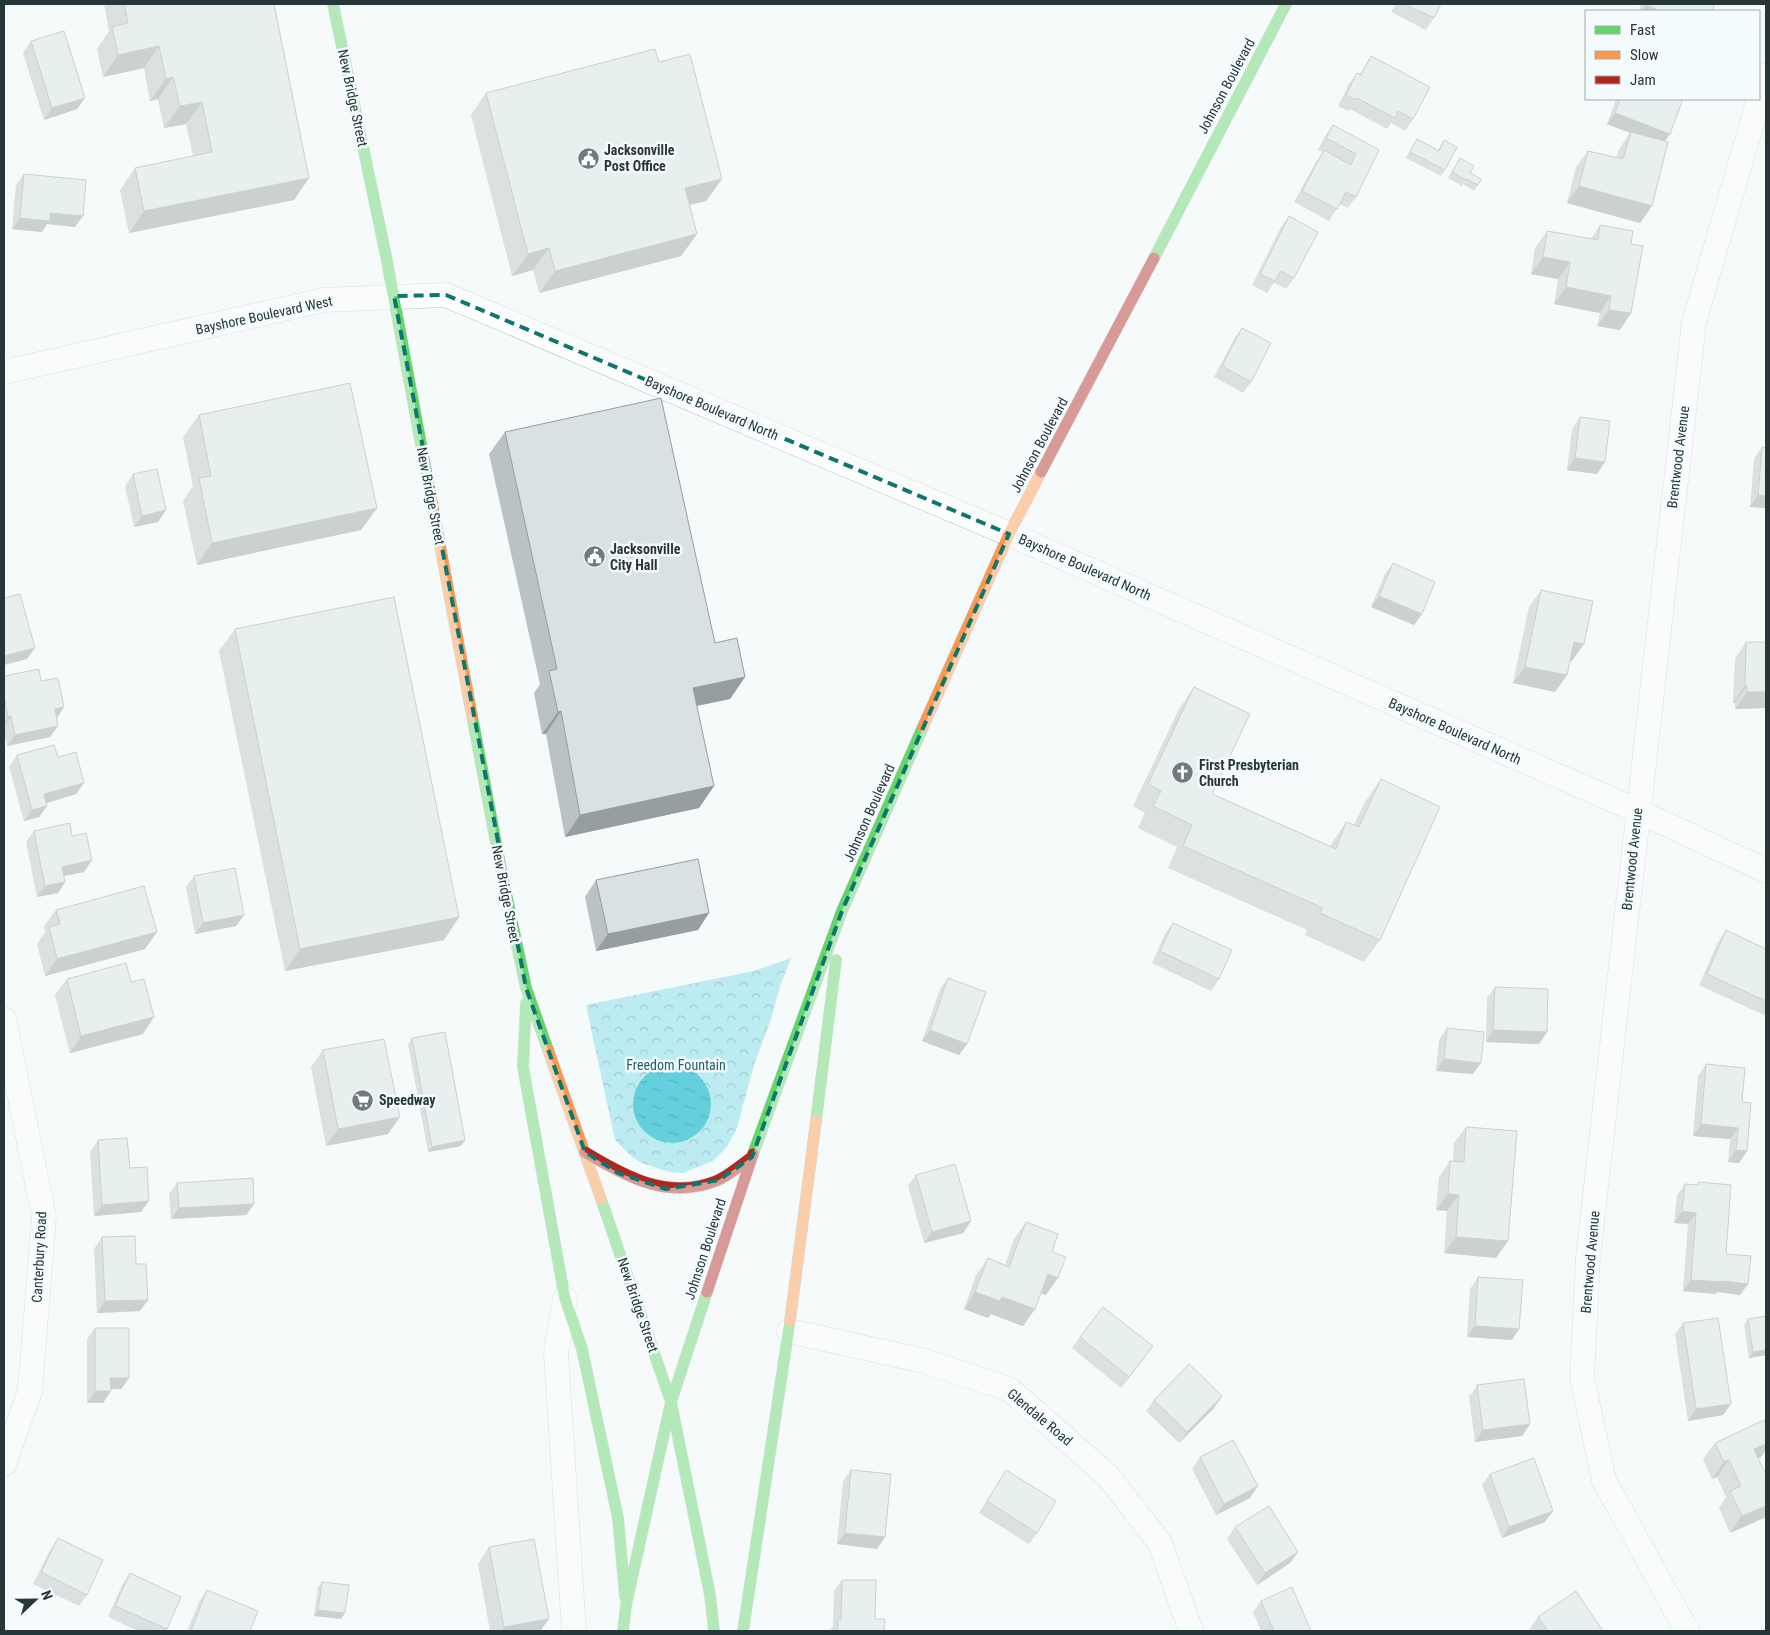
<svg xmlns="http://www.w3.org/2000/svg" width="1770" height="1635" font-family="'Roboto Condensed',sans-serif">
<defs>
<pattern id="park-crowns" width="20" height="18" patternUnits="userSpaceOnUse" patternTransform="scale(1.25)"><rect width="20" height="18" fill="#bdebf2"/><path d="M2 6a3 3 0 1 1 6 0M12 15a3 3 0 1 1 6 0" fill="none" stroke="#a2cad0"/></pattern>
<pattern id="water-ripples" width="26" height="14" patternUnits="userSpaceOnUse" patternTransform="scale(1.25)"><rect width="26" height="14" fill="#64d0de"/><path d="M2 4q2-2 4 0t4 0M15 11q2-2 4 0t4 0" fill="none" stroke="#57b3bf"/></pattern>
</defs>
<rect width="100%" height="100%" fill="#f5fafa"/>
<path fill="url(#park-crowns)" d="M791,958l-11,28 -9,33 -17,46 -17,63 -10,19 -14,14 -30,12 -14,-1 -27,-9 -10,-6 -17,-17 -29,-135 168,-34z"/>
<path fill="url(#water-ripples)" d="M633 1104a39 39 0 1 1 78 0a39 39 0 1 1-78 0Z"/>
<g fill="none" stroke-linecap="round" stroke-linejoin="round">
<defs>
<path id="street" d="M4,372l320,-72 122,-5 563,239 629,277 128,60
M4,1019l40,197 -14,175 -26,73
M565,1299l-9,54 18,278
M789,1331l135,30 85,28 99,87 52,67 31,88
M1687,1631l-83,-151 -22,-102 6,-121 106,-935 72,-247"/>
<path id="fast" d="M333,4l53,252 45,242
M1154,258l132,-254
M472,716l30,159 24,113 22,62
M526,1003l-3,64 42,232 17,50 36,169 7,78
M816,1121l20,-161
M753,1154l89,-243 81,-184
M601,1199l70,203 39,193 4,36
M623,1631l3,-26 45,-203 36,-110
M743,1631l47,-310"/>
<path id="slow" d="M431,498l41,218
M923,727l86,-193 32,-62
M548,1050l53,149
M790,1321l26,-200"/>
<path id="jam" d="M1041,472l113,-214
M585,1152c41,25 83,48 131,29 13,-5 24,-16 36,-24
M707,1292l46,-138"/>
</defs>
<use href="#street" stroke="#b9c2c3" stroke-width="25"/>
<use href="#fast" stroke="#b9c2c3" stroke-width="12"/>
<use href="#slow" stroke="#b9c2c3" stroke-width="12"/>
<use href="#jam" stroke="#b9c2c3" stroke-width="12"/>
<use href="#street" stroke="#fefefe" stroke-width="24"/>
<use href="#fast" stroke="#63d668" stroke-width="11"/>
<use href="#slow" stroke="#ff974d" stroke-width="11"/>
<use href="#jam" stroke="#b3261e" stroke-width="11"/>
</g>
<path fill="#bac2c3" d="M104,4h170l35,174 -15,22 -165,33 -9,-43 15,-22 58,-12 -7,-32 -22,4 -6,-29 -8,2 -6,-33 -41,9 -6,-28 12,-18z
M1396,4h45l-7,14 -8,12 -35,-18z
M1641,4h74l-3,7h-73z
M31,41l46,68 -33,11 -21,-67z
M1371,56l42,63 -8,12 -14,-8 -4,6 -37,-20 -2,2 -10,-5 11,-22 8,-11 3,1z
M659,62l63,117 -16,22 -17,4 8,29 -16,22 -142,37 -6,-23 -21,6 -41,-161 15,-22z
M1616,99h67l-18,42 -13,65 -12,17 -73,-20 9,-36 12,-16 28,7 3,-9 11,-16 -23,-9z
M1333,125l46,25 -23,47 -8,11 -8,-4 -11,17 -35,-19 22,-40 7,-10 -5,-2 7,-14z
M1417,139l21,11 6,-10 1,30 -4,6 -35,-18 7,-13z
M1460,158l18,27 -4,6 -11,-7 -1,2 -14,-8z
M24,174l51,53 -28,-3 -5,8 -30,-3 4,-44z
M1289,216l5,62 -8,11 -12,-6 -7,10 -15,-8 29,-58z
M1600,225l31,19 -11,86 -23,-4 3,-13 -46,-9 4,-25 -27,-5 4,-26 12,-17 44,8z
M1242,328l9,54 -8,11 -29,-16 20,-38z
M199,415l178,93 -16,22 -164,35 -14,-64 10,-15 -10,-49z
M1580,417l17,57 -30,-4 5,-41z
M505,432l210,211 30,34 -15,22 -34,7 18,80 -15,22 -134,29 -19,-103h-4l-8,-41 6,-9 -51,-230z
M1762,447l4,1v60l-16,-1 4,-48z
M133,474l25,48 -24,5 -9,-41z
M1393,563l21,62 -43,-18 14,-33z
M1541,590l31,71h-2l-3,14 -12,17 -42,-9 16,-76z
M235,629l224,288 -15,23 -159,31 -66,-320z
M1746,642l20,66 -31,1v-6h-2l2,-44z
M4,676l37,5 23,26 -7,11 -7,19 -43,9 -3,-14z
M1194,687l18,107 118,52 16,-24 8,3 11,-23 16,-23 -1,161 -16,22 -59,-27 2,-5 -139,-62 9,-21 -39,-19 7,-15 -12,-7 46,-97z
M17,755l41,2 18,37 -29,9 -8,14 -15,4 -15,-54z
M34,831l38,5 12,36 -20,4 1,6 -7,11 -21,4 -11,-55z
M194,876l50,39 -8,11 -41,8 -9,-47z
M596,880l102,50 -102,21 -11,-54z
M56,910l89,39 -100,27 -8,-32 8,-12 -1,-6z
M1173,923l46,56 -8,12 -59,-28 13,-29z
M1726,930l40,19v67l-67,-31 19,-43z
M948,978l19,66 -8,11 -37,-14 18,-52z
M67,979l76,55 -73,19 -15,-58z
M1495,987l52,45 -8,12 -53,-2 1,-44z
M1447,1028l26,46 -37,-3 3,-31z
M412,1038l49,108 -33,6 -20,-108z
M323,1050l65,84 -62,12 -15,-79z
M1706,1064l36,38 5,49 -8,12 -11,-1 2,-23 -37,-3 5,-60z
M1466,1127l30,131 -52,-5 3,-42 -11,-1 3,-33 11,-16h3l1,-18z
M98,1140l32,28 11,44 -47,4 -4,-64z
M916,1175l55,46 -8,12 -39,10 -16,-57z
M1699,1182l27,72 22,30 -8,11 -23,-3 -1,2 -33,-3 5,-67 -14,-1 3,-28 8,-11 12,1z
M177,1183l77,21 -8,11 -75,4 -2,-25z
M1026,1222l26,30 -6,43 -5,-2 -6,16 -12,17 -32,-12 -3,4 -24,-9 12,-34 12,-17 17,7 9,-26z
M102,1237l34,27 4,47 -43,2 -3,-64z
M1478,1277l34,63 -45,-3 3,-48z
M1748,1319l18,36 -17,3 -5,-33z
M1683,1323l48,81 -8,11 -35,6 -13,-87z
M95,1328l34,50 -8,11h-10l-8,14h-16v-64z
M1080,1337l65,20 -24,31 -49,-40z
M1477,1385l53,39 -8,12 -47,6 -6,-45z
M1154,1400l60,8 -35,35 -33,-32z
M1766,1425v25l-5,7 -3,2 8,16v42l-36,16 -11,-25 7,-11 -9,-20 -5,2 -9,-20 12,-16z
M1200,1457l50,41 -34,17 -24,-46z
M851,1470l34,67 -8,12 -40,-5 6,-63z
M1006,1470l31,63 -8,11 -50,-31z
M1490,1474l55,48 -43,16 -20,-53z
M1235,1527l55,36 -33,22 -30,-46z
M58,1538l29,57 -8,11 -46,-22 17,-34z
M489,1547l60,72 -9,12h-50l-12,-67z
M130,1573l37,56 -1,2h-28l-30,-14 14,-32z
M842,1580l33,39 9,12h-54v-1l3,-4 1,-35z
M322,1582l19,37 -27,-3 4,-29z
M207,1590l43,41h-63l12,-29z
M1261,1601l50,30h-50l-8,-19z
M1538,1617l65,14h-75z"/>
<path fill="#979e9f" d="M1646,5l14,6h-19z
M159,46l-15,22 -41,9 15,-22z
M173,77l-15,22 -8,2 16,-22z
M85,98l-8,11 -33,11 8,-12z
M202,102l-16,22 -22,4 16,-22z
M1615,113l55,21 -8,11 -55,-21z
M309,178l-15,22 -165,33 15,-22z
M722,179l-16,22 -37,9 16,-22z
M1579,186l73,20 -12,17 -73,-20z
M50,213l33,3 -8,11 -28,-3 -5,8 -30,-3 8,-11z
M697,234l-16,22 -142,37 16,-22z
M549,248l-16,22 -21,6 16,-22z
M1543,257l27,5 -12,17 -27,-5z
M1566,287l45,9 -11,17 -46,-9z
M1609,310l22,3 -11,17 -23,-4z
M1575,458l30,4 -8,12 -30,-4z
M1758,495l8,1v12l-16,-1z
M377,508l-16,22 -164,35 15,-22z
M166,510l-8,12 -24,5 8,-11z
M1379,596l43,18 -8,11 -43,-18z
M1574,642l10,2 -12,17 -10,-2z
M35,648l-8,11 -23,6v-9z
M1525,667l42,8 -12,17 -42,-9z
M745,677l-15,22 -53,11 16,-22z
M1745,686h2l-12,17h-2z
M1747,692h19v16l-31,1z
M64,707l-8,12 -1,-10z
M561,711l-15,23h-4l16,-22z
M11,716l-7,10v-3l4,-6z
M58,726l-8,11 -43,9 8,-11z
M84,783l-8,11 -40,12 8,-12z
M714,786l-15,22 -134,29 15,-22z
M47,806l-8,11 -15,4 8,-11z
M92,860l-8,12 -30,6 8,-11z
M65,882l-7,11 -21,4 8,-11z
M709,913l-11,17 -102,21 12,-17z
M244,915l-8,11 -41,8 8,-11z
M459,917l-15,23 -159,31 15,-22z
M157,932l-12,17 -100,27 12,-17z
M154,1017l-11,17 -73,19 11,-17z
M930,1030l37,14 -8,11 -37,-14z
M1493,1030l54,2 -8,12 -53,-2z
M1444,1059l37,4 -8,11 -37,-3z
M400,1117l-12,17 -62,12 12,-17z
M1701,1124l37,4 -8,11 -37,-3z
M465,1140l-4,6 -33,6 4,-5z
M1736,1150l11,1 -8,12 -11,-1z
M1448,1194l11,1 -12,16 -11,-1z
M149,1201l-8,11 -47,4 8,-11z
M254,1204l-8,11 -75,4 8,-11z
M1682,1211l14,2 -8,11 -14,-1z
M971,1221l-8,12 -39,10 8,-11z
M1456,1237l52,4 -12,17 -52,-5z
M1048,1274l10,4 -12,17 -10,-4z
M1691,1280l32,1 25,3 -8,11 -23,-3 -1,2 -33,-3z
M975,1292l27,5 33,12 -12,17 -32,-12 -3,4 -24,-9z
M148,1300l-8,11 -43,2 8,-12z
M1475,1326l44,3 -7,11 -45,-3z
M1153,1346l-8,11 -24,31 8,-11z
M1766,1350v5l-17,3 4,-6z
M110,1378h19l-8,11h-19z
M95,1391h16l-8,12h-16z
M1222,1396l-8,12 -35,35 8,-11z
M1731,1404l-8,11 -35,6 8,-12z
M1530,1424l-8,12 -47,6 8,-12z
M1766,1444v6l-5,7 -19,9 12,-17z
M1729,1460l-12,17 -5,2 12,-17z
M1258,1486l-8,12 -34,17 8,-11z
M1766,1506v11l-36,16 12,-17z
M1553,1511l-8,11 -43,16 7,-11z
M845,1533l40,4 -8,12 -40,-5z
M1298,1552l-8,11 -33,22 8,-12z
M318,1610l27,3 -4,6 -27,-3z
M549,1619l-9,12h-38l2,-4z"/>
<path fill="#d8e2e3" stroke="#979e9f" d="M124,4h150l35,174 -165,33 -9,-43 77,-16 -10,-50 -22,4 -7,-29 -7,2 -7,-33 -41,9 -6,-28 16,-4z
M1404,4h37l-7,14z
M1646,4h69l-3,7h-52l-14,-6z
M64,31l21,67 -33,10 -21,-67z
M655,49l4,13 31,-8 32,125 -37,9 12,46 -142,37 -6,-23 -21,6 -42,-161z
M1371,56l59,31 -17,32 -15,-8 -3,7 -38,-20 -1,2 -10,-5 11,-22 4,2z
M1620,99h63l-13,35 -55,-21z
M1333,125l46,25 -23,47 -10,-5 -9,17 -35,-18 22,-41 27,15 5,-11 -30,-16z
M1631,132l37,10 -16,64 -73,-20 9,-35 35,8z
M1417,139l22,12 5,-11 13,7 -12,23 -35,-18z
M1460,158l14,8 -4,7 11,6 -3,6 -11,-6 -1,1 -14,-8z
M24,174l62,6 -3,36 -33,-3v8l-30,-3z
M1289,216l29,16 -24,46 -13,-7 -6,10 -15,-7z
M1600,225l33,6 -2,13 12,2 -12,67 -22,-3 2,-14 -45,-9 4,-25 -27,-5 4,-26 51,9z
M1242,328l29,15 -20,39 -29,-16z
M350,383l27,125 -165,35 -13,-65 12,-2 -12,-61z
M661,398l54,245 22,-5 8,39 -52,11 21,98 -134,29 -19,-104 -3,1 -9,-41 8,-2 -52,-237z
M1580,417l30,4 -5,41 -30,-4z
M1762,447l4,1v48l-8,-1z
M157,469l9,41 -24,6 -9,-42z
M1393,563l42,19 -13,32 -43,-18z
M1541,590l52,11 -9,43 -10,-2 -7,33 -42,-8z
M20,594l15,54 -31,8v-58z
M394,597l65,320 -159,32 -65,-320z
M1746,642h20v50h-19v-6h-2z
M39,669l2,12 17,-3 6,29 -9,2 3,17 -43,9 -4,-19 -3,1 -4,-21v-20z
M1194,687l56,27 -38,80 124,55 10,-27 13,5 22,-48 59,28 -60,133 -60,-27 3,-5 -140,-62 9,-21 -39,-19 8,-15 -13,-7z
M54,745l4,12 18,-5 8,31 -40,11 3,12 -15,4 -15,-55z
M70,823l2,13 14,-3 6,27 -30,7 3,15 -20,4 -11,-55z
M698,859l11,54 -101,21 -12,-54z
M235,868l9,47 -41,8 -9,-47z
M144,886l13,46 -100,27 -8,-32 11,-3 -4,-14z
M1173,923l59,27 -13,29 -59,-28z
M1726,930l40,19v52l-59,-27z
M126,963l5,19 13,-3 10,38 -73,19 -14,-57z
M948,978l38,14 -19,52 -37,-14z
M1495,987l53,2 -1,43 -54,-2z
M1447,1028l37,4 -3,31 -37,-4z
M445,1032l20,108 -33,7 -20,-109z
M384,1039l16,78 -62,12 -15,-79z
M1706,1064l39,4 -3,34 9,1 -4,48 -11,-1 2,-22 -37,-4z
M1466,1127l51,4 -9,110 -52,-4 3,-42 -11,-1 2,-33 14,1z
M127,1138l3,30 17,-1 2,34 -47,4 -4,-65z
M955,1164l16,57 -39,11 -16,-57z
M253,1178l1,26 -75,4 -2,-25z
M1699,1182l32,3 -5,69 25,2 -3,28 -25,-3v1l-32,-2 5,-67 -14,-2 3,-27 13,1z
M1026,1222l32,12 -6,18 14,5 -8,21 -10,-4 -13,35 -33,-12 -2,4 -25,-9 13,-34 21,9z
M135,1236l1,28h10l2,36 -43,1 -3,-64z
M1478,1277l45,3 -4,49 -44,-3z
M1103,1307l50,39 -24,31 -49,-40z
M1766,1316v34l-13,2 -5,-33z
M1718,1318l13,86 -35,5 -13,-86z
M95,1328h34v50h-19l1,13h-16z
M1189,1364l33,32 -35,36 -33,-32z
M1524,1379l6,45 -47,6 -6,-45z
M1764,1420l2,5v19l-12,5 12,26v31l-24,10 -12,-25 11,-5 -12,-26 -5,2 -9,-19z
M1233,1440l25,46 -34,18 -24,-47z
M1534,1458l19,53 -44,16 -19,-53z
M851,1470l40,4 -6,63 -40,-4z
M1006,1470l50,31 -19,32 -50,-32z
M1269,1506l29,46 -33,21 -30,-46z
M58,1538l45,22 -16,35 -46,-23z
M534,1539l15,80 -45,8 -15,-80z
M130,1573l51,24 -14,32 -52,-23z
M842,1580h34l-1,39h10l-1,12h-46v-13l3,1z
M322,1582l27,3 -4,28 -27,-3z
M1292,1587l19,44h-37l-13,-30z
M207,1590l51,21 -8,20h-59z
M1576,1591l27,40h-55l-10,-14z"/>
<path d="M0 0H1770V1635H0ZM446,295l563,239 -167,377 -90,246 -33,23 -53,9 -48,-16 -33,-21 -59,-164 -132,-692z" fill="#f5fafa" fill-opacity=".55" fill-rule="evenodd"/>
<path fill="none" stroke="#0f766e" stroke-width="4" stroke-dasharray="10 6" stroke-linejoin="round" d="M446,295l563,239 -167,377 -90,246 -33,23 -53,9 -48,-16 -33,-21 -59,-164 -132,-692z"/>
<defs>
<symbol id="civic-disc" viewBox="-11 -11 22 22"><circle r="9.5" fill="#6f7b7d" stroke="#f3fbfc"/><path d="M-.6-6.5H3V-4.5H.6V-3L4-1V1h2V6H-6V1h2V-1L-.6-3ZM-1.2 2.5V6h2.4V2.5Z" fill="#fff"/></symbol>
<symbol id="church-disc" viewBox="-11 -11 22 22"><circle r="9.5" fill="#6f7b7d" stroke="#f3fbfc"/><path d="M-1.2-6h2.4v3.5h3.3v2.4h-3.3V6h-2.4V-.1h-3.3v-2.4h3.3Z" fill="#fff"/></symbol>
<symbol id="supermarket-disc" viewBox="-11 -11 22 22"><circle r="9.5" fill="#6f7b7d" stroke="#f3fbfc"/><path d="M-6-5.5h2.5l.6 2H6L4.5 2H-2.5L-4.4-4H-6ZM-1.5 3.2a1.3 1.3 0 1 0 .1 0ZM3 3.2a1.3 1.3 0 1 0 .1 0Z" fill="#fff"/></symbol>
</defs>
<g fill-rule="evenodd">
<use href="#civic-disc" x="576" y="146" width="25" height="25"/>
<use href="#civic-disc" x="582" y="544" width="25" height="25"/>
<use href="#church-disc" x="1170" y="760" width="25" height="25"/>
<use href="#supermarket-disc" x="350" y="1088" width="25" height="25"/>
</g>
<g text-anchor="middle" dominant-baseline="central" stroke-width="5" stroke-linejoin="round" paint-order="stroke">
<g font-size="14" fill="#273639" stroke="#f3fbfc">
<text transform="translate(1226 86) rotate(-62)">Johnson Boulevard</text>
<text transform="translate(353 98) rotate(78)">New Bridge Street</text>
<text transform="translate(264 315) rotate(-12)">Bayshore Boulevard West</text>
<text transform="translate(712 408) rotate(23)">Bayshore Boulevard North</text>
<text transform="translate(1039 445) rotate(-62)">Johnson Boulevard</text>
<text transform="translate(1678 457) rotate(-83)">Brentwood Avenue</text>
<text transform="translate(431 496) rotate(79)">New Bridge Street</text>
<text transform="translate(1085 567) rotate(24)">Bayshore Boulevard North</text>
<text transform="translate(1455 731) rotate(24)">Bayshore Boulevard North</text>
<text transform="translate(869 813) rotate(-66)">Johnson Boulevard</text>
<text transform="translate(1632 859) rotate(-84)">Brentwood Avenue</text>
<text transform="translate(506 894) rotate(79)">New Bridge Street</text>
<text transform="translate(705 1249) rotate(-72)">Johnson Boulevard</text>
<text transform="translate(39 1257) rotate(-87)">Canterbury Road</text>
<text transform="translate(1590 1262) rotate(-85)">Brentwood Avenue</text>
<text transform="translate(638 1305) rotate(71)">New Bridge Street</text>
<text transform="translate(1040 1417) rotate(40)">Glendale Road</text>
</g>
<g font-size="14" font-weight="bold" fill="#273639" stroke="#f3fbfc" text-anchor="start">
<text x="604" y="150">Jacksonville<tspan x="604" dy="16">Post Office</tspan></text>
<text x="610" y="549">Jacksonville<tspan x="610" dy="16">City Hall</tspan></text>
<text x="1199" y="765">First Presbyterian<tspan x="1199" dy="16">Church</tspan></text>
<text x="379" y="1100">Speedway</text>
</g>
<g font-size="14" fill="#276069" stroke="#f3fbfc">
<text x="676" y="1065">Freedom Fountain</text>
</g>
</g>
<rect width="1770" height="1635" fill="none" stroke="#273639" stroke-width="10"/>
<rect x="1585" y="10" width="175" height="90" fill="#f3fbfc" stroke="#a1acae"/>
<rect x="1595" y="26" width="25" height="8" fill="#63d668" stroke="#a1acae"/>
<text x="1630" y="35" font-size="15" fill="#273639">Fast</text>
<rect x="1595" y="51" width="25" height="8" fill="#ff974d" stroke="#a1acae"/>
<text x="1630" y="60" font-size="15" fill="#273639">Slow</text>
<rect x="1595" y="76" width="25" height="8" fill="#b3261e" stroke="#a1acae"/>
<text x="1630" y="85" font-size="15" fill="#273639">Jam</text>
<g transform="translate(35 1600) rotate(68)" stroke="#f3fbfc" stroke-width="4" paint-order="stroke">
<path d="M0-4L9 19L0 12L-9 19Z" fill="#273639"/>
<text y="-8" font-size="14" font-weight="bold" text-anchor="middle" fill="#273639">N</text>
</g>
</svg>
